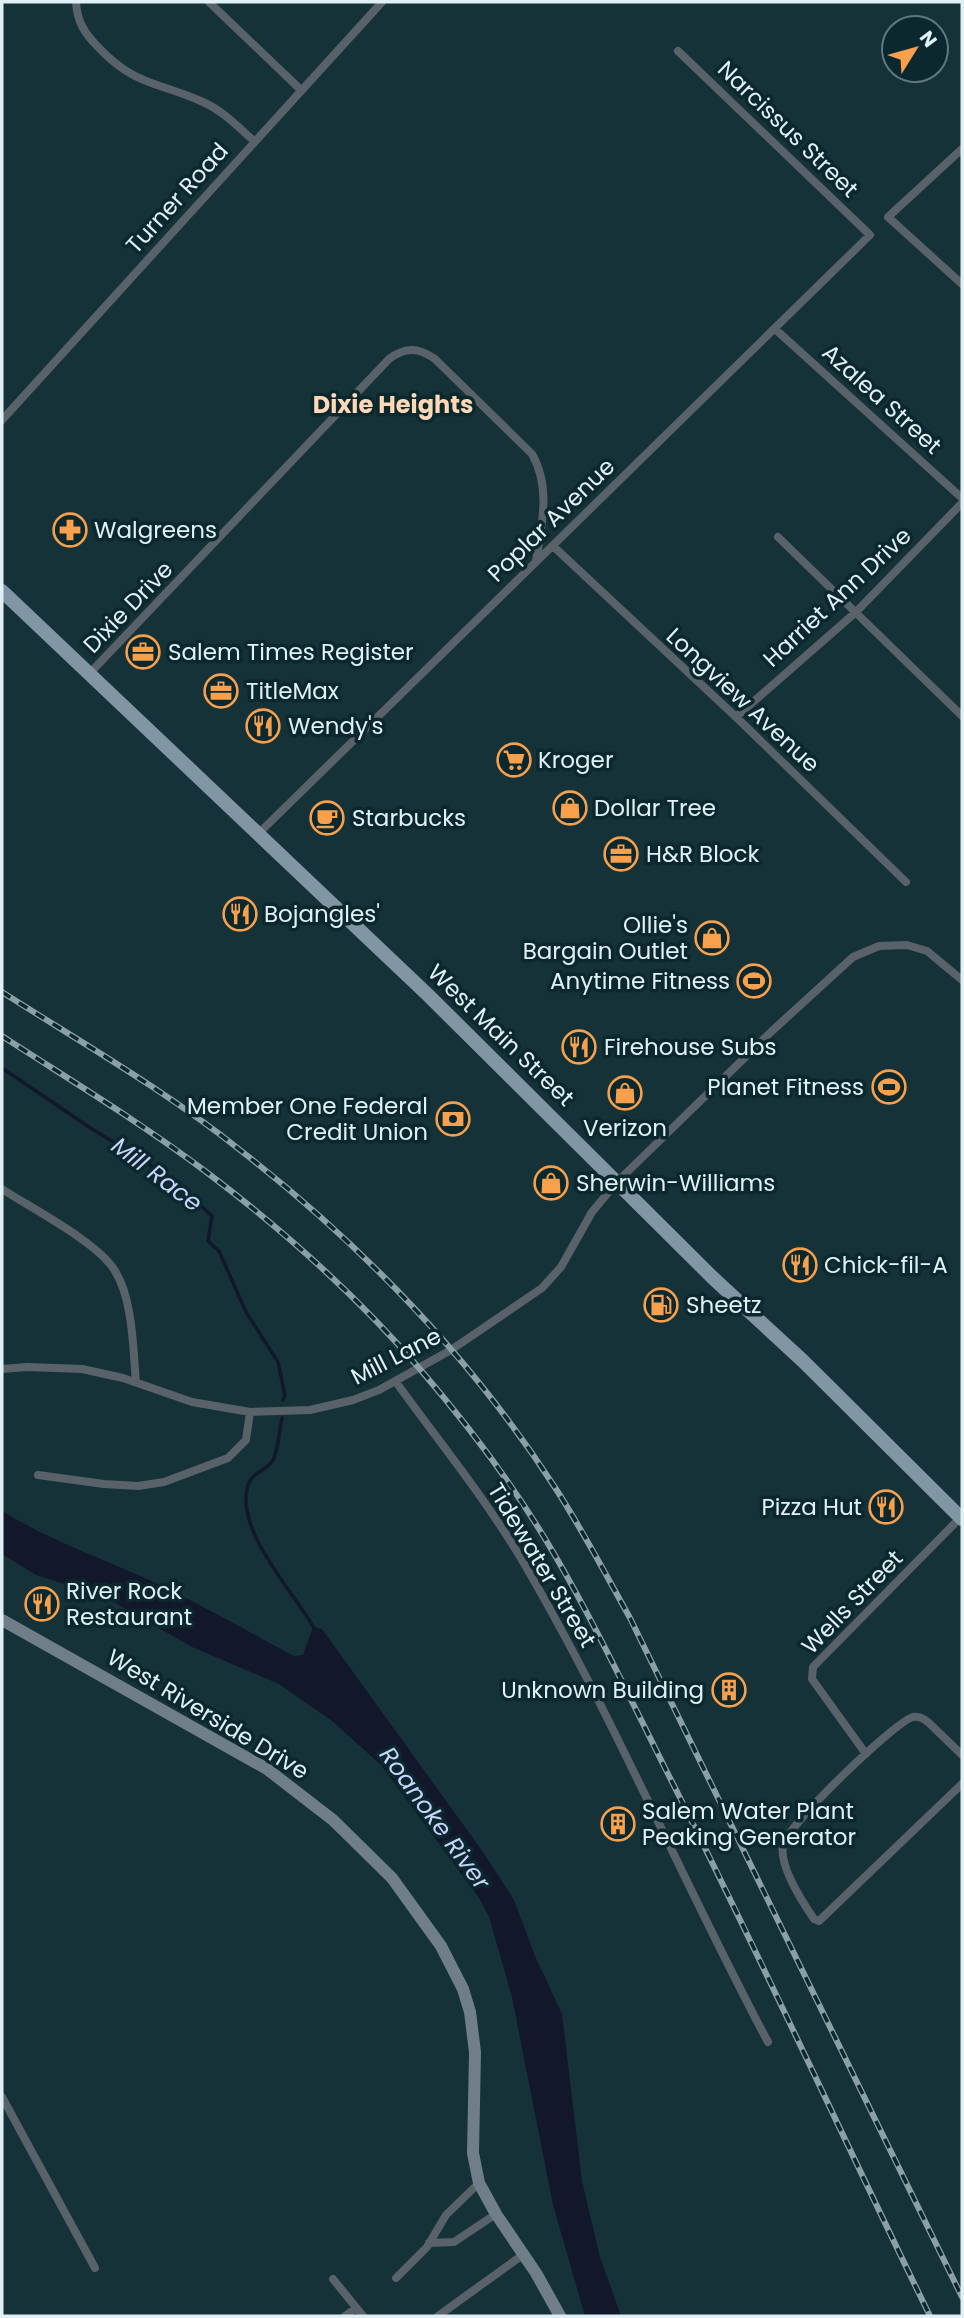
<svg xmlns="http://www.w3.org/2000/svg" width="964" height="2318" font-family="Poppins,sans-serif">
<rect width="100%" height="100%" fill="#153238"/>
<path fill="#13172c" d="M2,1511c45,28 96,46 145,68 50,23 98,51 147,77l9,-1 10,-28 9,2 161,223 31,48 21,56 27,58 20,167 18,76 21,59h-36l-32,-111 -41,-208 -23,-80 -10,-19 -98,-133 -49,-44 -53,-37 -87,-37 -87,-50 -69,-22 -34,-21z"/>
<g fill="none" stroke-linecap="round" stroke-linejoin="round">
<path stroke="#13172c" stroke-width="3.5" d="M2,1068l90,61 48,29 35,25 37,33 -4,25 11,10 27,61 32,50 7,33 -2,5
M282,1418c-3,12 -3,30 -9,42 -6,11 -21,12 -25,25 -14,45 46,107 66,143"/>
<path stroke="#596269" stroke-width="8" d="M76,2c1,20 9,32 23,46 36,38 60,34 104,54 20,9 34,24 51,39
M209,2l92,88
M962,149l-74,68 74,67
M775,329l187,169
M2,420l380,-418
M778,537l184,179
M553,546l183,171 170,165
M89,674l300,-315c16,-12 29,-12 46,0l97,95c19,33 10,71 4,107
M736,717l120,-105 106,-109
M258,834l612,-599 -192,-184
M2,1189c29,19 97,54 113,82 18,28 18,79 21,111
M2,1369l25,-2 55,2 41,9 69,24 58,10 60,-2 43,-10 26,-10 72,-40 91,-62 19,-21 31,-55 25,-30 155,-151 81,-74 26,-11 28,-1 20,6 35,29
M396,1382c41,57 86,112 123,173 93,157 163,326 249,487
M38,1475l66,9 34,2 26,-4 64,-24 18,-18 4,-28
M866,1754l-54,-75 1,-12 148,-150
M962,1755l-34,-33c-5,-4 -9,-6 -15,-5 -19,5 -126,109 -130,128 -4,21 20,58 31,74l5,2 143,-137
M2,2097l93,171
M429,2243l25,-1 42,-28
M396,2278l31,-31 19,-32 33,-32
M333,2279l30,37
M345,2316l10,-7
M438,2316l86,-62"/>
<path stroke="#707e8a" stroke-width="12" d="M2,1620l265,149 66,51 59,58 49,68 22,43 7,23 5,40 -2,101 6,30 17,31 40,59 24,43"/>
<path stroke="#8295a4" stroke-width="14" d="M2,591l426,404 285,283 90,83 159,158"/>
<defs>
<path id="rail" d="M2,992c80,51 164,99 238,158 122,95 232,209 316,339 27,42 50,86 74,129l332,679
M2,1036c68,44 138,86 203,135 77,58 151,124 214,197 49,57 96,119 134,184 41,70 76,144 112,216 92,181 176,366 265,548"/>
</defs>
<use href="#rail" stroke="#8aa0a4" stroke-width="6"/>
<use href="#rail" stroke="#0b282e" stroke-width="3.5" stroke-dasharray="10" stroke-linecap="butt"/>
</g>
<defs>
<symbol id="pharmacy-ring" viewBox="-11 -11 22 22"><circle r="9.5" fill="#0b282e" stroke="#f8a04b" stroke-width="1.5"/><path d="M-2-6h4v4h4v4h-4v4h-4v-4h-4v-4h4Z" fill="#f8a04b"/></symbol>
<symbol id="office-ring" viewBox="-11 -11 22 22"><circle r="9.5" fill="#0b282e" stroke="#f8a04b" stroke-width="1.5"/><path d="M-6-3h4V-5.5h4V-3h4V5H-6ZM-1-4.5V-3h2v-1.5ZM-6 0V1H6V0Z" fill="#f8a04b"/></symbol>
<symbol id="restaurant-ring" viewBox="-11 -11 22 22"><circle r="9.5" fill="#0b282e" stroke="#f8a04b" stroke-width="1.5"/><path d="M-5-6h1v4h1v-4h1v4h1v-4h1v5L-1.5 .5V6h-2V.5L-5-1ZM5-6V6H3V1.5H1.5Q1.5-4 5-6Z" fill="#f8a04b"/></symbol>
<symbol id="supermarket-ring" viewBox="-11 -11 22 22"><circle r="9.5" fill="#0b282e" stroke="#f8a04b" stroke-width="1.5"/><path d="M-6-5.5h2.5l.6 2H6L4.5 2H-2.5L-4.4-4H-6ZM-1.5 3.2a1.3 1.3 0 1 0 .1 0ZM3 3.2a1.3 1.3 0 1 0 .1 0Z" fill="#f8a04b"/></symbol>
<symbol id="shop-ring" viewBox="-11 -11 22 22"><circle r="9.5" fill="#0b282e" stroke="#f8a04b" stroke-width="1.5"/><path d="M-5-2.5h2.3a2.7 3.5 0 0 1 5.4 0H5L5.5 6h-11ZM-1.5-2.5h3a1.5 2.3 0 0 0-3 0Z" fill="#f8a04b"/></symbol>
<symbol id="cafe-ring" viewBox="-11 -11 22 22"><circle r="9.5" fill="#0b282e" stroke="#f8a04b" stroke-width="1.5"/><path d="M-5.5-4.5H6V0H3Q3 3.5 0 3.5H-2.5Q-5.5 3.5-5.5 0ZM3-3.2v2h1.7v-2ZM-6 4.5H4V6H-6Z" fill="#f8a04b"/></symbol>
<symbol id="stadium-ring" viewBox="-11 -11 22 22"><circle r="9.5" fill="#0b282e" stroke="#f8a04b" stroke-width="1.5"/><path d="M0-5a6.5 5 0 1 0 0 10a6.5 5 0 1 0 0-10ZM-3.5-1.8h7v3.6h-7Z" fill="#f8a04b"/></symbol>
<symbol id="bank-ring" viewBox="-11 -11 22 22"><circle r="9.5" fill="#0b282e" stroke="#f8a04b" stroke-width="1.5"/><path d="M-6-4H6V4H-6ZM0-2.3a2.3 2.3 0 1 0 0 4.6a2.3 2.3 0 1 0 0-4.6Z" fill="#f8a04b"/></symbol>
<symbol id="fuel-ring" viewBox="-11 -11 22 22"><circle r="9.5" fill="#0b282e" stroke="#f8a04b" stroke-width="1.5"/><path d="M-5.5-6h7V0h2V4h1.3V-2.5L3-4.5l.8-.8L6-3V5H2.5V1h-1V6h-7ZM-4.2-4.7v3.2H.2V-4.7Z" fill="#f8a04b"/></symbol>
<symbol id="building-ring" viewBox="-11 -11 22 22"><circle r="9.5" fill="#0b282e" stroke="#f8a04b" stroke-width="1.5"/><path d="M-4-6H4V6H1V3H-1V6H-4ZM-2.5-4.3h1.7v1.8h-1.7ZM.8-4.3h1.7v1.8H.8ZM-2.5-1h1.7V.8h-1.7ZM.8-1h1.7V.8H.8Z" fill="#f8a04b"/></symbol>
</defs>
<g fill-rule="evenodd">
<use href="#pharmacy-ring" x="51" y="511" width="38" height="38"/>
<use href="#office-ring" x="124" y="633" width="38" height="38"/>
<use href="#office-ring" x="202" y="672" width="38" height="38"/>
<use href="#restaurant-ring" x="244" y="707" width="38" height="38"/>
<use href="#supermarket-ring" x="495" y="741" width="38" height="38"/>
<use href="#shop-ring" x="551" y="789" width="38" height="38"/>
<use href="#cafe-ring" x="308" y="799" width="38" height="38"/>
<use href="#office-ring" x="602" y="835" width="38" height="38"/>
<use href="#restaurant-ring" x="221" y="895" width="38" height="38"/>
<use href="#shop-ring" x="693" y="919" width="38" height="38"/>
<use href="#stadium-ring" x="735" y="962" width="38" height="38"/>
<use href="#restaurant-ring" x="560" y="1028" width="38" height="38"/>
<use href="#stadium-ring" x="870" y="1068" width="38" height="38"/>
<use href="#shop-ring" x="606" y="1074" width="38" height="38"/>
<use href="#bank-ring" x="434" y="1100" width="38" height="38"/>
<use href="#shop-ring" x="532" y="1164" width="38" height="38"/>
<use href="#restaurant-ring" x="781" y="1246" width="38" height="38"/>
<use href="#fuel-ring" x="642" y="1286" width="38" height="38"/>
<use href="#restaurant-ring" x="867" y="1488" width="38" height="38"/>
<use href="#restaurant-ring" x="23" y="1585" width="38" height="38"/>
<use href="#building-ring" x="710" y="1671" width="38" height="38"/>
<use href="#building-ring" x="599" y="1805" width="38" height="38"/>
</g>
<g text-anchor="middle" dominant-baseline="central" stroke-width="7" stroke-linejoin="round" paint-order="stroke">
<g font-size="23" fill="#e0f0f4" stroke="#0b282e">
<text transform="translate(788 129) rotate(44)">Narcissus Street</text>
<text transform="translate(177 198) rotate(-48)">Turner Road</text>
<text transform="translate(882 399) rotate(42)">Azalea Street</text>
<text transform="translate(551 520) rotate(-44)">Poplar Avenue</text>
<text transform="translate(837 597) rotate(-43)">Harriet Ann Drive</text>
<text transform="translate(128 607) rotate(-46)">Dixie Drive</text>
<text transform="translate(743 700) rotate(43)">Longview Avenue</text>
<text transform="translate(501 1035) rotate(44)">West Main Street</text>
<text transform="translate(396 1356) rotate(-27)">Mill Lane</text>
<text transform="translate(542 1565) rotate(59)">Tidewater Street</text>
<text transform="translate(852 1602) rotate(-46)">Wells Street</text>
<text transform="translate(208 1714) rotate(31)">West Riverside Drive</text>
</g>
<g font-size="23" fill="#e0f0f4" stroke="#0b282e" text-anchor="start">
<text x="94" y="530">Walgreens</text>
<text x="168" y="652">Salem Times Register</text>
<text x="246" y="691">TitleMax</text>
<text x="288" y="726">Wendy's</text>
<text x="538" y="760">Kroger</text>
<text x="594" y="808">Dollar Tree</text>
<text x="352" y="818">Starbucks</text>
<text x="646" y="854">H&amp;R Block</text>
<text x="264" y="914">Bojangles'</text>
<text x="688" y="925" text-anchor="end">Ollie's<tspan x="688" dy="26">Bargain Outlet</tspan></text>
<text x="730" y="981" text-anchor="end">Anytime Fitness</text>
<text x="604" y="1047">Firehouse Subs</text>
<text x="864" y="1087" text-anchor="end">Planet Fitness</text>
<text x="428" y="1106" text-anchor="end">Member One Federal<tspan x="428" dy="26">Credit Union</tspan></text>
<text x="625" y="1128" text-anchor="middle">Verizon</text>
<text x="576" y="1183">Sherwin-Williams</text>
<text x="824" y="1265">Chick-fil-A</text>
<text x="686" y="1305">Sheetz</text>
<text x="862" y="1507" text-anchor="end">Pizza Hut</text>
<text x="66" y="1591">River Rock<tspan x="66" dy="26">Restaurant</tspan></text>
<text x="704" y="1690" text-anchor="end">Unknown Building</text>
<text x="642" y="1811">Salem Water Plant<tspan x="642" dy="26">Peaking Generator</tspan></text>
</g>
<g font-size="24" font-weight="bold" fill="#ffd8b8" stroke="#0b282e">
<text x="393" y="404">Dixie Heights</text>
</g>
<g font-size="24" font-style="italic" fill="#c9d4fd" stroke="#0b282e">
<text transform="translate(157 1174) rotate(37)">Mill Race</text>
<text transform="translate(435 1818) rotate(54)">Roanoke River</text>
</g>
</g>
<rect width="964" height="2318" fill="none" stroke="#e0f0f4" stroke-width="7"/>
<g transform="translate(915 49) rotate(53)"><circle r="33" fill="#0b282e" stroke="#60787d" stroke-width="2"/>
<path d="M0-5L12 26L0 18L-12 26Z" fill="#f8a04b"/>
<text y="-10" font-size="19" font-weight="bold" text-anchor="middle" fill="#e0f0f4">N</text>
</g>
</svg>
